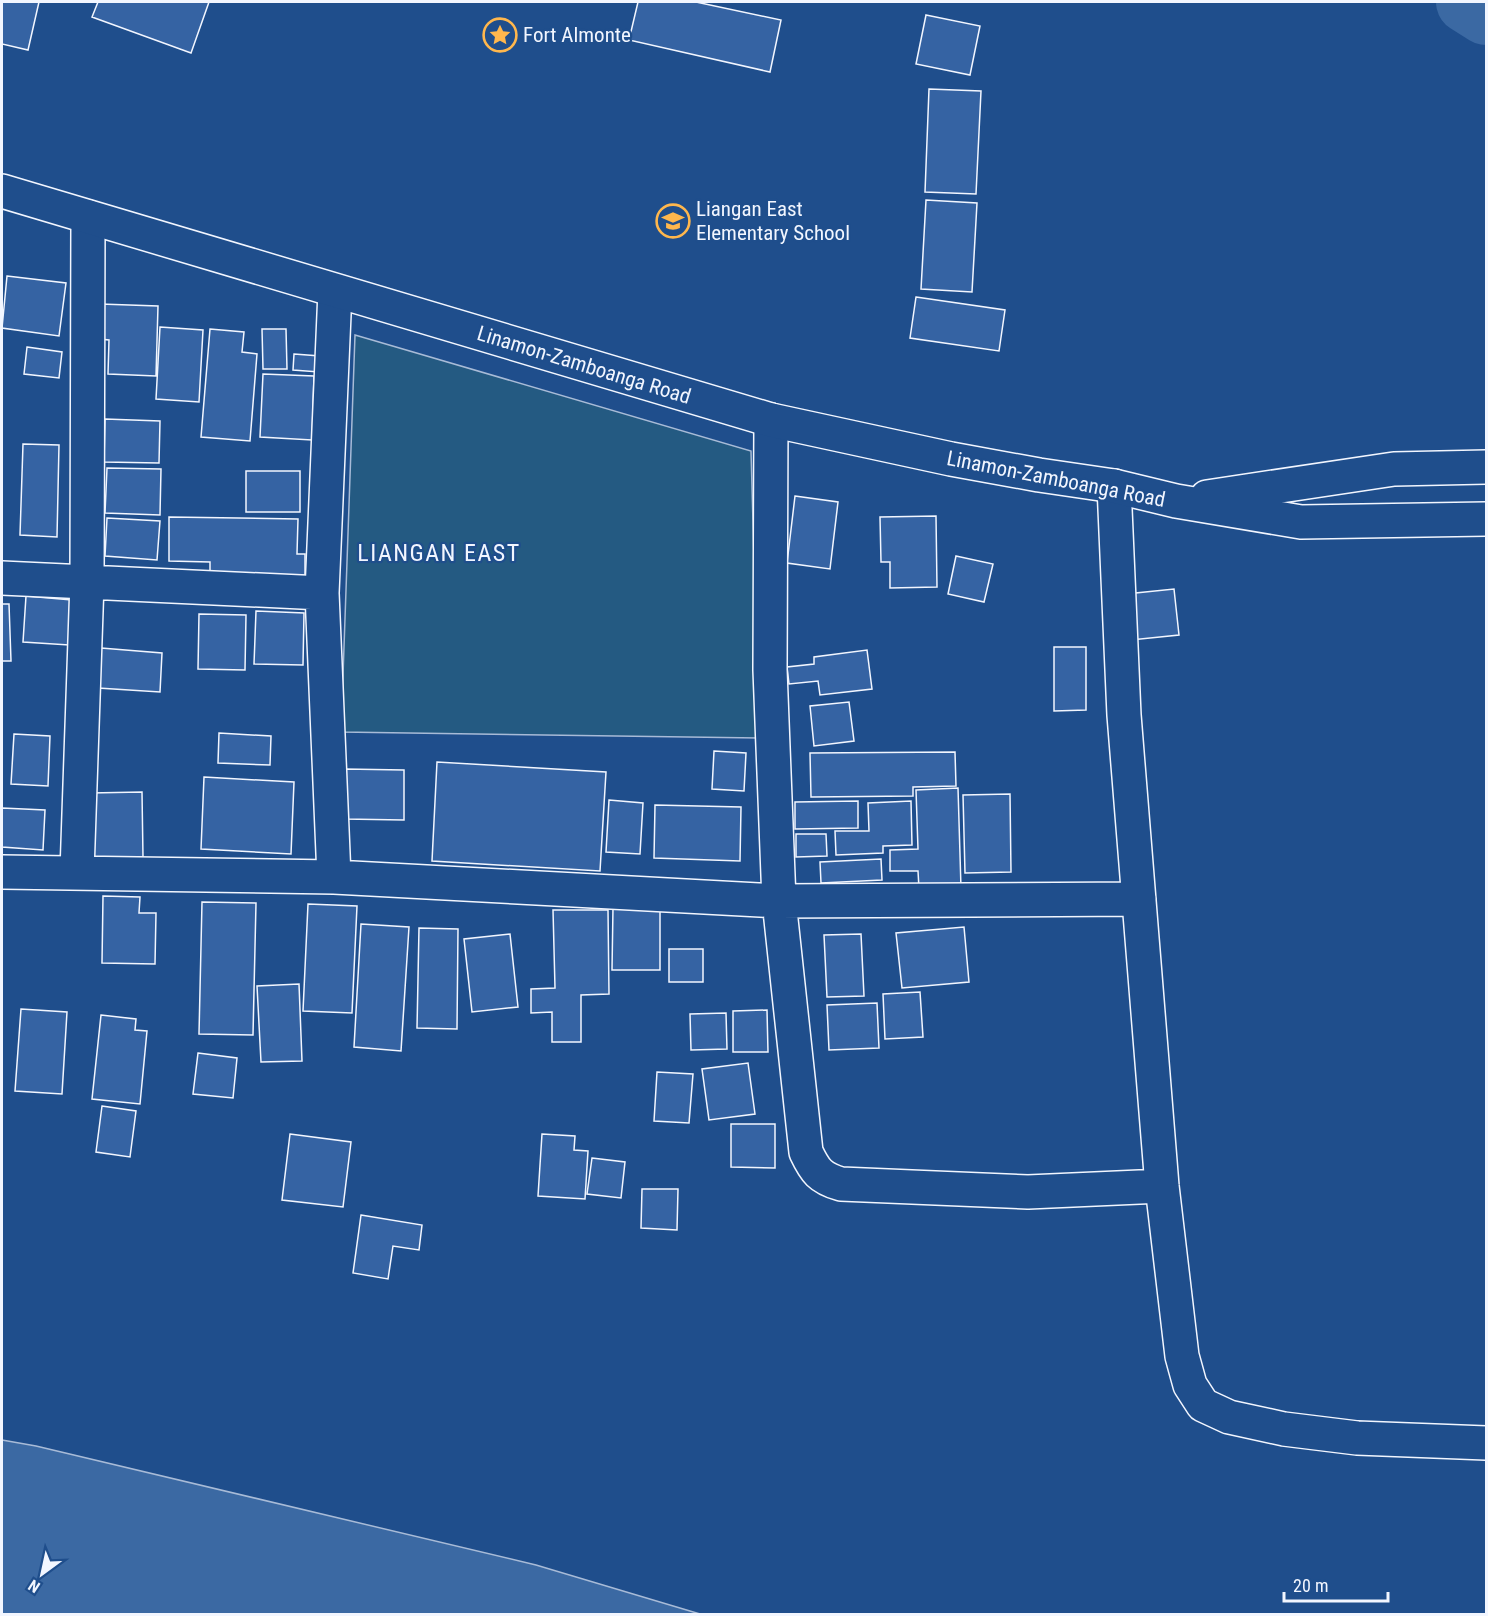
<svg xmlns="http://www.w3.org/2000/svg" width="1488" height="1616" font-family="'Roboto Condensed',sans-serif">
<rect width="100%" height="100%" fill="#1f4e8c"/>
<path fill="#245a82" stroke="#a8bbd7" stroke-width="1.5" d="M355,335l396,116 8,287 -418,-6z"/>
<path fill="#3b69a3" stroke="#a8bbd7" stroke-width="1.5" d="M2,1440l34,6 500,119 164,49h-698z"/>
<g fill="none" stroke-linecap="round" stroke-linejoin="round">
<path stroke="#3b69a3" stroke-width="62" d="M1467,2l19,12"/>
</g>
<path fill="#3563a3" stroke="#f2f6ff" stroke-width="1.5" d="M2,2h37l-11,48 -26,-6z
M98,2h111l-18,51 -99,-36z
M638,2h58l85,18 -11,52 -141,-32z
M926,15l54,11 -10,49 -54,-11z
M929,89l52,2 -5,103 -51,-2z
M926,200l51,3 -5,89 -51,-3z
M7,276l59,7 -7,53 -57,-8z
M916,297l89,13 -6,41 -89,-13z
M100,304l58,2 -2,70 -48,-2 1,-34 -10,-1z
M160,327l43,3 -4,72 -43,-3z
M210,329l34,3 -2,20 15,2 -7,87 -49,-4z
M262,329h24l1,40h-24z
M27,347l35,5 -3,26 -35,-4z
M294,354l26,2 -1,16 -26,-2z
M263,374l51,2 -2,64 -52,-3z
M105,419l55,2 -1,42 -55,-1z
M23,444l36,1 -2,92 -37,-2z
M107,468l54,1 -1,46 -55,-2z
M246,471h54v41h-54z
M795,496l43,6 -8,67 -43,-6z
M936,516l1,71 -47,1v-26h-9l-1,-45z
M169,517l129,2 -1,35h8v22l-95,-1v-13l-41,-1z
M107,518l53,3 -3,39 -52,-4z
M956,556l37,8 -9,38 -36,-8z
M1174,589l5,46 -48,5 -5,-46z
M26,596l46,4 -3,45 -46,-3z
M2,604h7l2,57h-9z
M256,611l48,2 -1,52 -49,-1z
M199,614l47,1 -1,55 -47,-1z
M1054,647h32v63l-32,1z
M101,648l61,5 -2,39 -62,-4z
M867,650l5,39 -52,6 -2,-14 -29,3 -2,-17 27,-3v-7z
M849,702l5,39 -40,5 -4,-40z
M219,733l52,3 -1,29 -52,-2z
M14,734l36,2 -2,50 -37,-2z
M714,751l32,2 -2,38 -32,-2z
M955,752l1,34 -43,1v9l-102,1 -1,-44z
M437,762l169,10 -6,99 -168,-10z
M344,769l60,1v50l-60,-1z
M204,777l90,5 -3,72 -90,-5z
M958,788l3,100 -42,1 -1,-18h-28v-21l28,-1 -2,-59z
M142,792l1,65h-52l-1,-64z
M1010,794l1,78 -46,1 -2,-78z
M609,800l34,3 -3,51 -34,-2z
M858,801v27l-63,1v-27z
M911,801l1,44 -29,1v7l-47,2 -1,-24h34l-1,-28z
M655,805l86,2 -1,54 -86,-3z
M2,808l43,2 -2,40 -41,-3z
M796,834h30l1,22 -31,1z
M881,859l1,21 -61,3 -1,-21z
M103,896l37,1 -1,16h17l-1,51 -53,-1z
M202,902l54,1 -3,132 -54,-1z
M308,904l49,2 -5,107 -49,-2z
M613,907h47v63h-48z
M553,910h55l1,84 -28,1v47h-29v-30l-21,1v-24l24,-1z
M361,924l48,3 -8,124 -47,-4z
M964,927l5,55 -67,6 -6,-55z
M419,928l39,1 -1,100 -40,-1z
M510,934l8,73 -46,5 -8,-73z
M861,934l3,62 -37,1 -3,-62z
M669,949h34v33h-34z
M299,984l3,77 -41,1 -4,-76z
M920,992l3,45 -38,2 -2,-45z
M877,1003l2,45 -50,2 -2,-45z
M21,1009l46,3 -5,82 -47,-3z
M767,1010l1,42h-35v-41z
M726,1013l1,36 -36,1 -1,-36z
M101,1015l35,4 -1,11 12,1 -7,73 -48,-5z
M198,1053l39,5 -4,40 -40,-4z
M748,1063l7,51 -46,6 -7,-51z
M657,1072l36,2 -4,49 -35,-2z
M102,1106l34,5 -6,46 -34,-5z
M731,1124h44v44l-44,-1z
M290,1134l61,8 -8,65 -61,-7z
M542,1134l33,2 -1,14 14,1 -3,48 -47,-3z
M592,1158l33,4 -4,36 -34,-4z
M642,1189h36l-1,41 -36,-2z
M361,1215l61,10 -3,25 -26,-4 -5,33 -35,-6z"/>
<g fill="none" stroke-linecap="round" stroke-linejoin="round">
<defs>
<path id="minor" d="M771,420l-1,250 9,231 27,251c9,19 14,26 35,32l187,8 134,-6
M1114,486l10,229 38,471 20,170 8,29 13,20 26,12 55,12 73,9 129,5
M2,578l320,15
M2,872l332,5 445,24 360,-2
M77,872l10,-290 1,-365
M334,877l-12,-284 13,-302"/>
<path id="highway" d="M2,191l769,229 180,39 88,16 75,11 62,15 125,21 185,-3
M1207,497l187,-28 92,-2"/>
</defs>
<use href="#minor" stroke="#f2f6ff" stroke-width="36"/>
<use href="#highway" stroke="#f2f6ff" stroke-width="36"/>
<use href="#minor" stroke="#1f4e8c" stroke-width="33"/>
<use href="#highway" stroke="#1f4e8c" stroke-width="33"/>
</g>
<defs>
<symbol id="sight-ring" viewBox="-11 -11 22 22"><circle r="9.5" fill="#1f4e8c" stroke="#ffb74d" stroke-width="1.5"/><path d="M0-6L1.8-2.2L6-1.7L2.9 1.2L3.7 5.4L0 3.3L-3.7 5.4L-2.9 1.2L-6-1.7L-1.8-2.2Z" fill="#ffb74d"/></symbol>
<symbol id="school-ring" viewBox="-11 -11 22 22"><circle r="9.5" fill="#1f4e8c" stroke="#ffb74d" stroke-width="1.5"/><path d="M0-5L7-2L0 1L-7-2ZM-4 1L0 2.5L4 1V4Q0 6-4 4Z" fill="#ffb74d"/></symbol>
</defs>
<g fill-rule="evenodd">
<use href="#sight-ring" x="481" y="16" width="38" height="38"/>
<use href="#school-ring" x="654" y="202" width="38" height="38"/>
</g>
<g text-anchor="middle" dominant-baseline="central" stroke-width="4.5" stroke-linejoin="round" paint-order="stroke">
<g font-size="21" fill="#f2f6ff" stroke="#1f4e8c" text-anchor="start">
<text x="523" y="35">Fort Almonte</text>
<text x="696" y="209">Liangan East<tspan x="696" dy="24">Elementary School</tspan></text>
</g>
<g font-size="21" fill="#f2f6ff" stroke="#1f4e8c">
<text transform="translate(584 365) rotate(17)">Linamon-Zamboanga Road</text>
<text transform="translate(1056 479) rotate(11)">Linamon-Zamboanga Road</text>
</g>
<g font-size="24" letter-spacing="1.5" fill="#f2f6ff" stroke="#1f4e8c">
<text x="439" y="553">LIANGAN EAST</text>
</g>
</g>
<rect width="1488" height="1616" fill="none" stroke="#f2f6ff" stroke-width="6"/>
<g transform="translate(42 1574) rotate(213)" stroke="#1f4e8c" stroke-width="4.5" paint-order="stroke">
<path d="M0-4.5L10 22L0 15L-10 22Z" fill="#f2f6ff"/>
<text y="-9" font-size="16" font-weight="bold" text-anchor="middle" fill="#f2f6ff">N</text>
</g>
<path d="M1284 1592v9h104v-9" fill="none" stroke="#f2f6ff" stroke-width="3"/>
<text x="1293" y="1592" font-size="18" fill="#f2f6ff" stroke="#1f4e8c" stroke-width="4.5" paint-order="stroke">20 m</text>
</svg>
